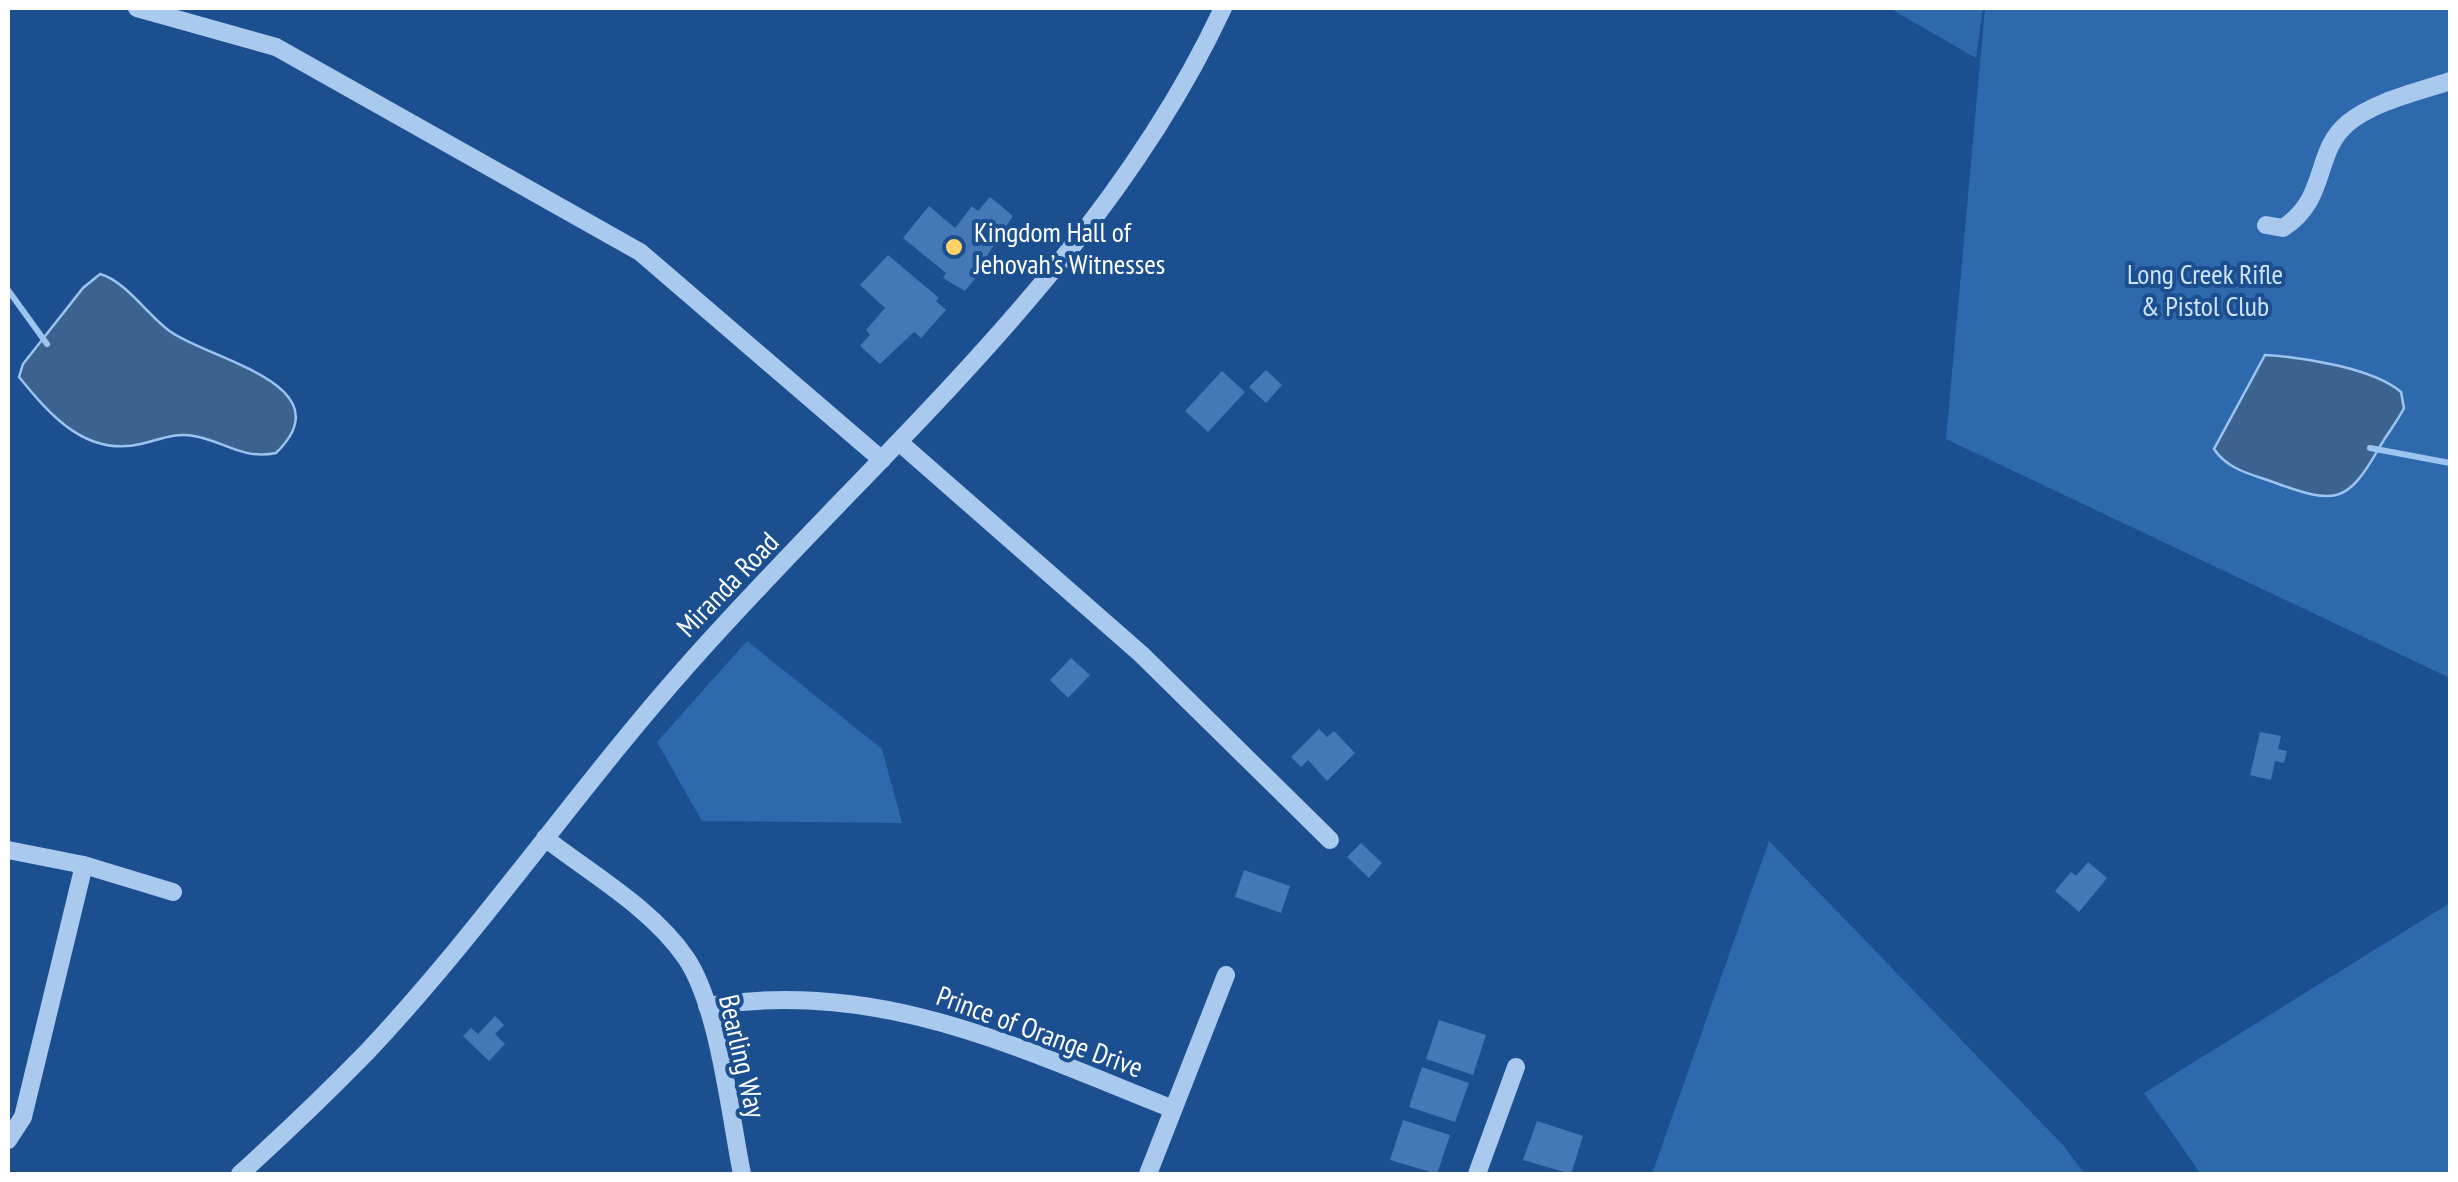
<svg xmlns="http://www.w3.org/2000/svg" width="2458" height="1182" font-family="'PT Sans Narrow',sans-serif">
<rect width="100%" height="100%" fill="#1b4f8f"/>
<path fill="#2e69ad" d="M1889,8h94l-7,50z
M1985,8h465v670l-504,-239z
M747,641l135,108 20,74 -200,-2 -45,-79z
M1769,841l293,303 23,30h-433z
M2450,903v271h-249l-57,-81z"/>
<path fill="#3c6290" stroke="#9cc4f0" stroke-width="2.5" d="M100,274c26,7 49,43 71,58 40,28 175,53 105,121 -34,7 -52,-12 -82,-17 -20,-4 -35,4 -53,8 -55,13 -91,-29 -122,-67l4,-13 60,-76z
M2265,355c37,2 108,13 136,37l3,16c-7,14 -17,26 -25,40 -32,56 -43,57 -106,34 -22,-8 -45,-12 -59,-33z"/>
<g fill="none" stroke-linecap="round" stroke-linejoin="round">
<path stroke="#9cc4f0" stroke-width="6" d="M8,290l39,54
M2370,448l80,15"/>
</g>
<path fill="#4478b7" d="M990,197l23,19 -26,40 4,3 -26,32 -22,-13 3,-5 -43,-35 26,-32 26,22 17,-22 6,5z
M888,255l51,43 -3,3 10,9 -25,28 -7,-6 -34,32 -20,-18 10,-11 -4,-5 19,-22 -25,-23z
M1266,370l16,15 -16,18 -17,-16z
M1222,371l23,21 -37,40 -23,-21z
M1071,658l19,17 -22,23 -18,-18z
M1319,729l8,8 7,-6 21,22 -28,28 -19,-21 -7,7 -10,-10z
M2260,732l21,4 -3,13 9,2 -3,12 -9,-2 -4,19 -21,-5z
M1361,843l21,20 -13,15 -22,-21z
M2088,862l19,16 -28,34 -24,-21 16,-19 5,4z
M1244,870l46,16 -9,27 -46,-16z
M495,1016l9,9 -9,9 10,10 -16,17 -26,-25 8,-8 7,6z
M1439,1020l47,15 -13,40 -47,-16z
M1422,1067l47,16 -14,39 -46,-15z
M1403,1120l47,15 -13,39 -47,-14z
M1537,1121l46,15 -12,38 -48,-14z"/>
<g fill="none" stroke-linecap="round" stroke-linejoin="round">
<path stroke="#a9c9ee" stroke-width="18" d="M137,8l139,39 364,205 242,208
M2266,225l17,3c46,-30 30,-76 65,-105 27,-22 70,-31 102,-42
M899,442l242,212 189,186
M545,838c45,35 108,71 141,120 33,49 44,157 56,216
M8,850l76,15 89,27
M707,1006c174,-27 309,41 466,103
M8,1140l15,-23 61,-252
M240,1174c43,-39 86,-80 127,-122 114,-121 209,-261 319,-385 187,-212 416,-399 537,-659
M1148,1174l78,-199
M1477,1174l39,-107"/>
</g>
<circle fill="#ffd166" stroke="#1b4f8f" stroke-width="4" cx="954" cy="247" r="10"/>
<g text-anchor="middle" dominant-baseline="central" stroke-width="8" stroke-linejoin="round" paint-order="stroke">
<g font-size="28" fill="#fff" stroke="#1b4f8f" text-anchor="start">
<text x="974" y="231">Kingdom Hall of<tspan x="974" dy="32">Jehovah’s Witnesses</tspan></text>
</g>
<g font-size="28" fill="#cfe3fa" stroke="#1b4f8f">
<text x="2205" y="273">Long Creek Rifle<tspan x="2205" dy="32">&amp; Pistol Club</tspan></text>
</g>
<g font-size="28" fill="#fff" stroke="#1b4f8f">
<text transform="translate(727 584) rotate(-46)">Miranda Road</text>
<text transform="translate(1040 1031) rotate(20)">Prince of Orange Drive</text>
<text transform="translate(743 1056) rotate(77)">Bearling Way</text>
</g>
</g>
<rect width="2458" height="1182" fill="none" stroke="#ffffff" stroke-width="20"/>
</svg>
